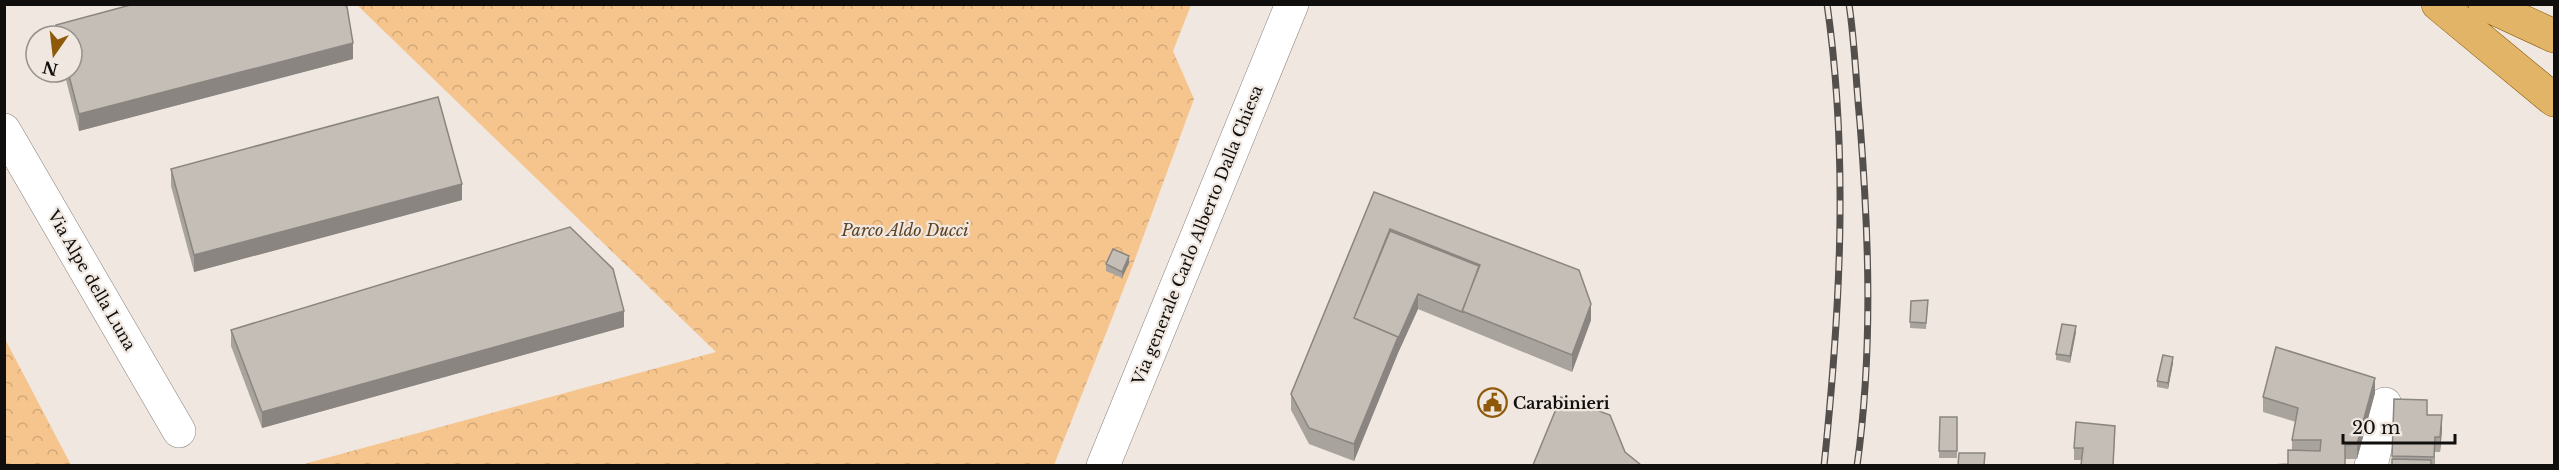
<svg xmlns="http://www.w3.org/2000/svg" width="2559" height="470" font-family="'Libre Baskerville',serif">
<defs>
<pattern id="park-crowns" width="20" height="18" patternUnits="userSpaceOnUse" patternTransform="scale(1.5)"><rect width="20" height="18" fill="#f6c58d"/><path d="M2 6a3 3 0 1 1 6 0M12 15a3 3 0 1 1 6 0" fill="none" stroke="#d2a878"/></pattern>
</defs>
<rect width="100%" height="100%" fill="#efe7e0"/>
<path fill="url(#park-crowns)" d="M357,5h834l-18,46 21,48 -63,171 -77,195 -757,1 419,-114z
M5,339l66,126h-66z"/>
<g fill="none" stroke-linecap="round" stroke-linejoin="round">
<defs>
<path id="minor" d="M4,130l175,301
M1103,466l189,-462
M2371,466l14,-62"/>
<path id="major" d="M2438,4l116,96
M2485,4l69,32"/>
</defs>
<use href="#minor" stroke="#87817a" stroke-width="34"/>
<use href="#major" stroke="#8b5a05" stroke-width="34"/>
<use href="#minor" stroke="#fff" stroke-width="33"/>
<use href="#major" stroke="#e1b467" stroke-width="33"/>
<defs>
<path id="rail" d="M1849,4c6,40 7,80 11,119 9,114 13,229 -3,343
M1824,466c16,-153 25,-309 3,-462"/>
</defs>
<use href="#rail" stroke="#534f4c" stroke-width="7"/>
<use href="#rail" stroke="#efe7e0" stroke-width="4.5" stroke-dasharray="14" stroke-linecap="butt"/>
</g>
<path fill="#a9a39d" d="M56,25l297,34 -274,72 -15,-59h8v-36h-16z
M171,169l291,31 -268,72 -23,-86z
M1374,192l217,128 -19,52 -154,-63 -20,44 -44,108 -45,-17 -18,-34v-16z
M1129,263l-7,15 -16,-7v-7z
M1928,300l-2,29 -16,-1v-6z
M624,327l-362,101 -31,-82v-16z
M2076,332l-6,31 -14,-3v-6z
M2173,363l-5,26 -11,-2v-6z
M2375,393l-18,66h-12v6h-73l16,-1 4,-14v-10l4,-18 -33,-10v-15z
M2394,399l33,16 15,15 -2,22h-5v13h-43z
M1940,417h17v41h-18z
M2115,438l-2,27h-32l1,-5h-8v-12z"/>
<path fill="#8a8580" d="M353,43v16l-274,72v-17z
M462,184v16l-268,72v-17z
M1129,256v7l-7,15v-6z
M1418,294v15l-20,44 -44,108v-17l44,-107z
M1591,304v16l-19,52v-17z
M624,311v16l-362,101v-16z
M2076,326v6l-6,31v-7z
M2173,357v6l-5,26v-6z
M2375,378v15l-18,66v-15z
M2442,415v15l-2,22v-15z"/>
<path fill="#c5beb7" stroke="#8a8580" stroke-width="1.5" d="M134,4h209l4,3 6,36 -274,71 -11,-42h4v-36h-13l-3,-11z
M438,97l24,87 -268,71 -23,-86z
M1374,192l205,78 12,34 -19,51 -110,-44 18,-46 -90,-36 -36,89 44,19 -44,107 -45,-16 -18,-34z
M570,227l43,42 11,42 -362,101 -31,-82z
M1390,231l89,35 -17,46 -44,-18 -20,45v-2l-44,-19z
M1113,249l16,7 -7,16 -16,-8z
M1928,300l-2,23 -16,-1 1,-21z
M2062,324l14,2 -6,30 -14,-2z
M2276,347l99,31 -18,66 -12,1v20h-73l16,-1v-14l32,1 1,-11h-29l6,-32 -35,-11z
M2163,355l10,2 -5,26 -11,-2z
M1561,397l49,18 15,37 16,13h-108z
M2394,399l33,1v15h15l-2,22h-5l-1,20 -42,-1z
M1940,417h17v34h-18z
M2076,422l39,4 -2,39h-32l2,-17h-9z
M1959,453h26l-1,12h-26z
M2392,459l39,1v5h-39z"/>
<defs>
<symbol id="civic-ring" viewBox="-11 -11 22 22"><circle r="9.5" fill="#efe7e0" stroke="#8e5a0a" stroke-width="1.5"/><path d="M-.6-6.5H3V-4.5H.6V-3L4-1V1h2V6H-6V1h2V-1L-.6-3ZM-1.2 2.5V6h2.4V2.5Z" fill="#8e5a0a"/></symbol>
</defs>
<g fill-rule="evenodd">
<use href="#civic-ring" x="1476" y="386" width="33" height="33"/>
</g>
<g text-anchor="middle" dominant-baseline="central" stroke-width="4.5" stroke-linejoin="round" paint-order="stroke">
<g font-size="16" font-style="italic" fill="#5e4221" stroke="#efe7e0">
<text x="905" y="230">Parco Aldo Ducci</text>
</g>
<g font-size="16" fill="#110f0d" stroke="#efe7e0">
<text transform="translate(1197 235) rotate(-68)">Via generale Carlo Alberto Dalla Chiesa</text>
<text transform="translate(92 280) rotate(60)">Via Alpe della Luna</text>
</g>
<g font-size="16" font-weight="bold" fill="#110f0d" stroke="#efe7e0" text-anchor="start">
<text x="1513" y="403">Carabinieri</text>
</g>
</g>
<rect width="2559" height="470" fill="none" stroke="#110f0d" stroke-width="12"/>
<g transform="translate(54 54) rotate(194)"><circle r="28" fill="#efe7e0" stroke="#96918c" stroke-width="1.5"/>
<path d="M0-4.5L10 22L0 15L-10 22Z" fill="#8e5a0a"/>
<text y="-9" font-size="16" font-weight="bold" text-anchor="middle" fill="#110f0d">N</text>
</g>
<path d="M2343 434v9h112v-9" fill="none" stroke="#110f0d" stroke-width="3"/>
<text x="2352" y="434" font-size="18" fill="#110f0d" stroke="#efe7e0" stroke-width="4.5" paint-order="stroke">20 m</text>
</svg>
